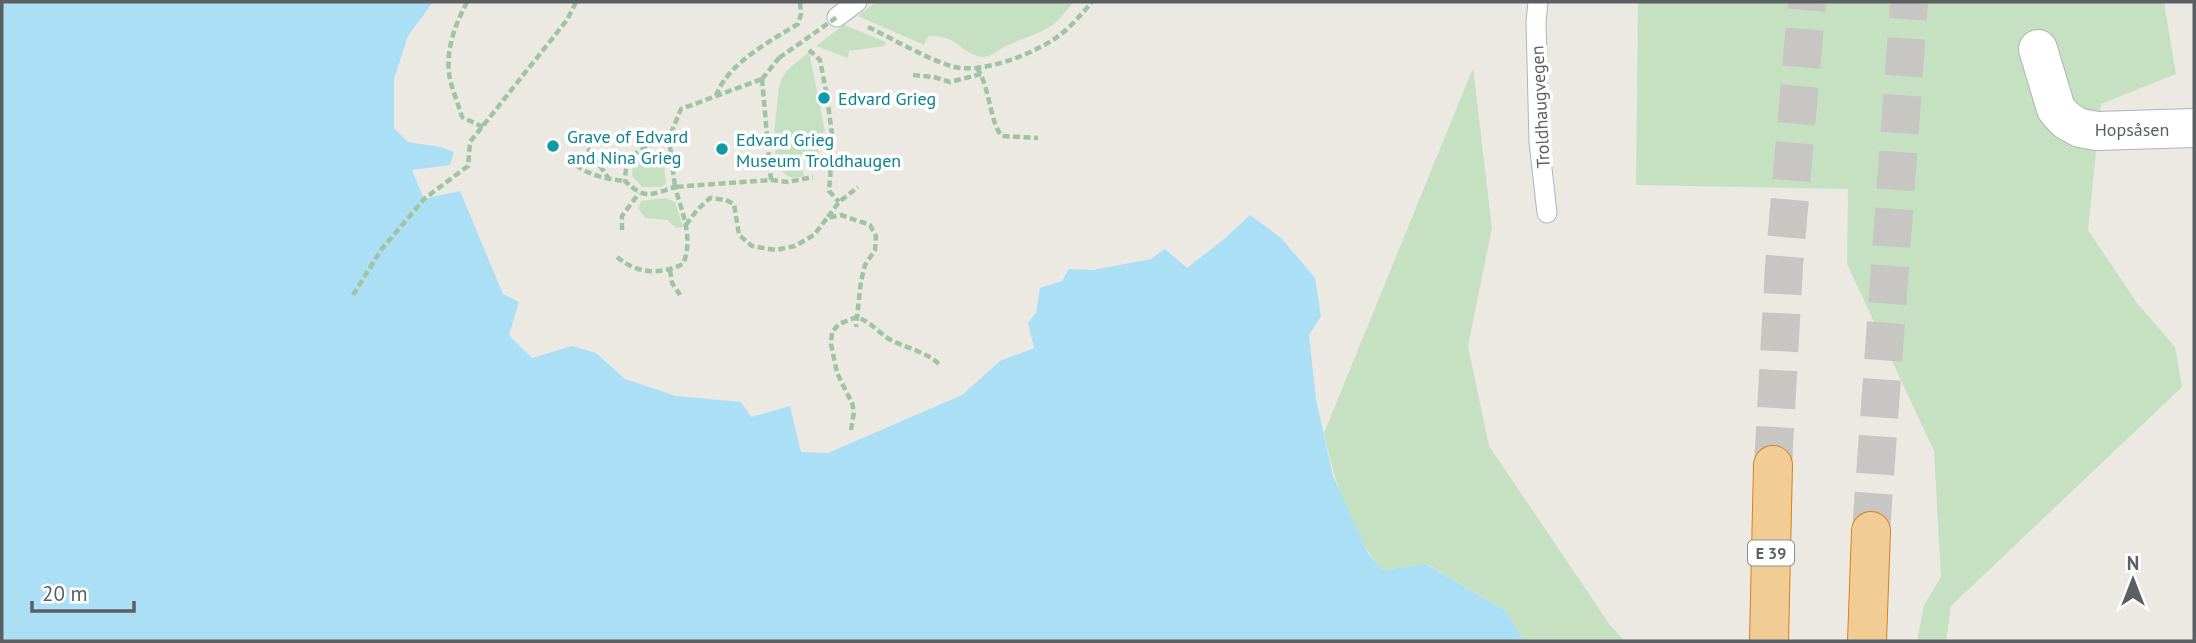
<svg xmlns="http://www.w3.org/2000/svg" width="2196" height="643" font-family="'PT Sans',sans-serif">
<rect width="100%" height="100%" fill="#ece9e3"/>
<path fill="#c6e1c2" d="M876,2h197c-23,33 -35,29 -67,44 -10,5 -16,14 -29,10 -21,-8 -21,-21 -49,-20l-4,9 -66,-29z
M1638,2h526l12,72 -75,30 -13,126 49,73 38,44 7,40 -231,219 -5,35h-29l7,-36 17,-28 -7,-126 -87,-187 1,-75 -212,-4z
M844,25l42,17 -1,4 -36,5 -1,7 -32,-12z
M809,52l16,79 -9,6 3,10v13h-19l4,16c-37,12 -30,-50 -27,-69 1,-9 1,-24 7,-32 6,-9 17,-16 25,-23z
M1473,68l19,160 -24,118 21,100 121,179 15,16h-101l-18,-30 -79,-47 -45,6c-31,-37 -48,-89 -58,-137z
M657,152l6,2 3,29 -4,4h-20l-10,-11 1,-10 9,-9z
M666,198l9,4 8,25 -7,1 -9,-8 -22,-2 -7,-10 3,-7z"/>
<path fill="#aadff5" d="M2,2h431l-25,34 -14,43v49l14,14 32,5 14,5 -4,13 -38,5 12,29 36,-8 43,103 16,8 -10,33 23,23 40,-12 24,7 29,26 51,17 65,6 10,15 39,-11 11,46 27,1 134,-58 38,-34 34,-13 -6,-25 8,-10 4,-25 22,-7 7,-12 24,1 58,-11 14,-10 22,19 37,-29 26,-24 31,23 34,40 6,38 -12,19 7,64 17,77 35,77 14,17 44,-6 80,47 18,30h-1522z"/>
<g fill="none" stroke-linecap="round" stroke-linejoin="round">
<path stroke="#c8c6c3" stroke-width="38" stroke-dasharray="38 19" stroke-linecap="butt" d="M1773,465l11,-199 23,-264
M1871,531l38,-529"/>
<defs>
<path id="service" d="M1538,2l-2,20 3,120 8,71
M837,17l20,-15"/>
<path id="minor" d="M2038,49l18,60 10,11 14,8 17,3 97,-3"/>
<path id="motorway" d="M1769,641l4,-176
M1867,641l4,-110"/>
</defs>
<use href="#service" stroke="#b0b4b7" stroke-width="21"/>
<use href="#minor" stroke="#b0b4b7" stroke-width="40"/>
<use href="#motorway" stroke="#d78118" stroke-width="40"/>
<path stroke="#9ec4a3" stroke-width="4.5" stroke-dasharray="7 3.5" stroke-linecap="butt" d="M467,2c-11,21 -21,46 -18,71 2,15 9,30 13,44l21,10
M868,27c27,13 55,30 83,39 31,10 92,-15 115,-36 10,-9 18,-19 26,-28
M809,50l11,10 7,36 6,46 -4,49 10,11
M977,68c13,19 13,56 25,68l36,2
M913,75l21,2 16,5 31,-8
M762,79l9,101 -96,7 -6,-49 12,-29z
M762,79l17,-21
M716,96c11,-32 54,-55 82,-72l3,-10 -1,-12
M576,131l33,48
M576,165c14,11 32,14 49,16
M771,180l17,2 25,-5
M828,217l11,-15 19,-15
M686,225l11,-15 13,-12 16,2 8,4 5,31 13,11 24,4 19,-4 19,-11 13,-17 14,-3 29,10 6,11 -1,14 -10,15 -4,16 -5,46
M622,230v-14l17,-23
M617,257c20,17 42,18 66,7 11,-25 -1,-52 -8,-77 -25,8 -30,13 -50,-6 0,-30 19,-33 44,-43
M670,270l2,13 8,12
M353,295l28,-45 43,-51 44,-33 2,-24 97,-122 9,-18
M851,430l3,-18 -2,-9 -15,-30 -6,-29 1,-12 7,-8 18,-7c15,6 20,14 32,22 16,9 36,12 50,25"/>
<use href="#service" stroke="#fff" stroke-width="19"/>
<use href="#minor" stroke="#fff" stroke-width="38"/>
<use href="#motorway" stroke="#f1cd95" stroke-width="38"/>
<path stroke="#9ec4a3" stroke-width="4.5" stroke-dasharray="7 3.5" stroke-linecap="butt" d="M779,58l58,-41"/>
</g>
<g fill="#0f9aa8" stroke="#fff" stroke-width="2.5">
<circle cx="824" cy="98" r="7"/>
<circle cx="553" cy="146" r="7"/>
<circle cx="722" cy="149" r="7"/>
</g>
<g text-anchor="middle" dominant-baseline="central" stroke-width="7" stroke-linejoin="round" paint-order="stroke">
<rect fill="#fff" stroke="#8c8f91" stroke-width="2" x="1748" y="540.5" width="46" height="25" rx="5"/>
<g font-size="16" font-weight="bold" fill="#5b5f62">
<text x="1771" y="553">E 39</text>
</g>
<g font-size="18" fill="#0d838f" stroke="#fff" text-anchor="start">
<text x="838" y="98">Edvard Grieg</text>
<text x="567" y="136">Grave of Edvard<tspan x="567" dy="21">and Nina Grieg</tspan></text>
<text x="736" y="139">Edvard Grieg<tspan x="736" dy="21">Museum Troldhaugen</tspan></text>
</g>
<g font-size="18" fill="#5b5f62" stroke="#fff">
<text transform="translate(1540 107) rotate(-93)">Troldhaugvegen</text>
<text x="2132" y="129">Hopsåsen</text>
</g>
</g>
<rect width="2196" height="643" fill="none" stroke="#5b5f62" stroke-width="7"/>
<g transform="translate(2133 580)" stroke="#ffffff" stroke-width="5" paint-order="stroke">
<path d="M0-5L12 26L0 18L-12 26Z" fill="#5b5f62"/>
<text y="-10" font-size="19" font-weight="bold" text-anchor="middle" fill="#5b5f62">N</text>
</g>
<path d="M32 601v10h102v-10" fill="none" stroke="#5b5f62" stroke-width="3.5"/>
<text x="42" y="601" font-size="21" fill="#5b5f62" stroke="#ffffff" stroke-width="5" paint-order="stroke">20 m</text>
</svg>
